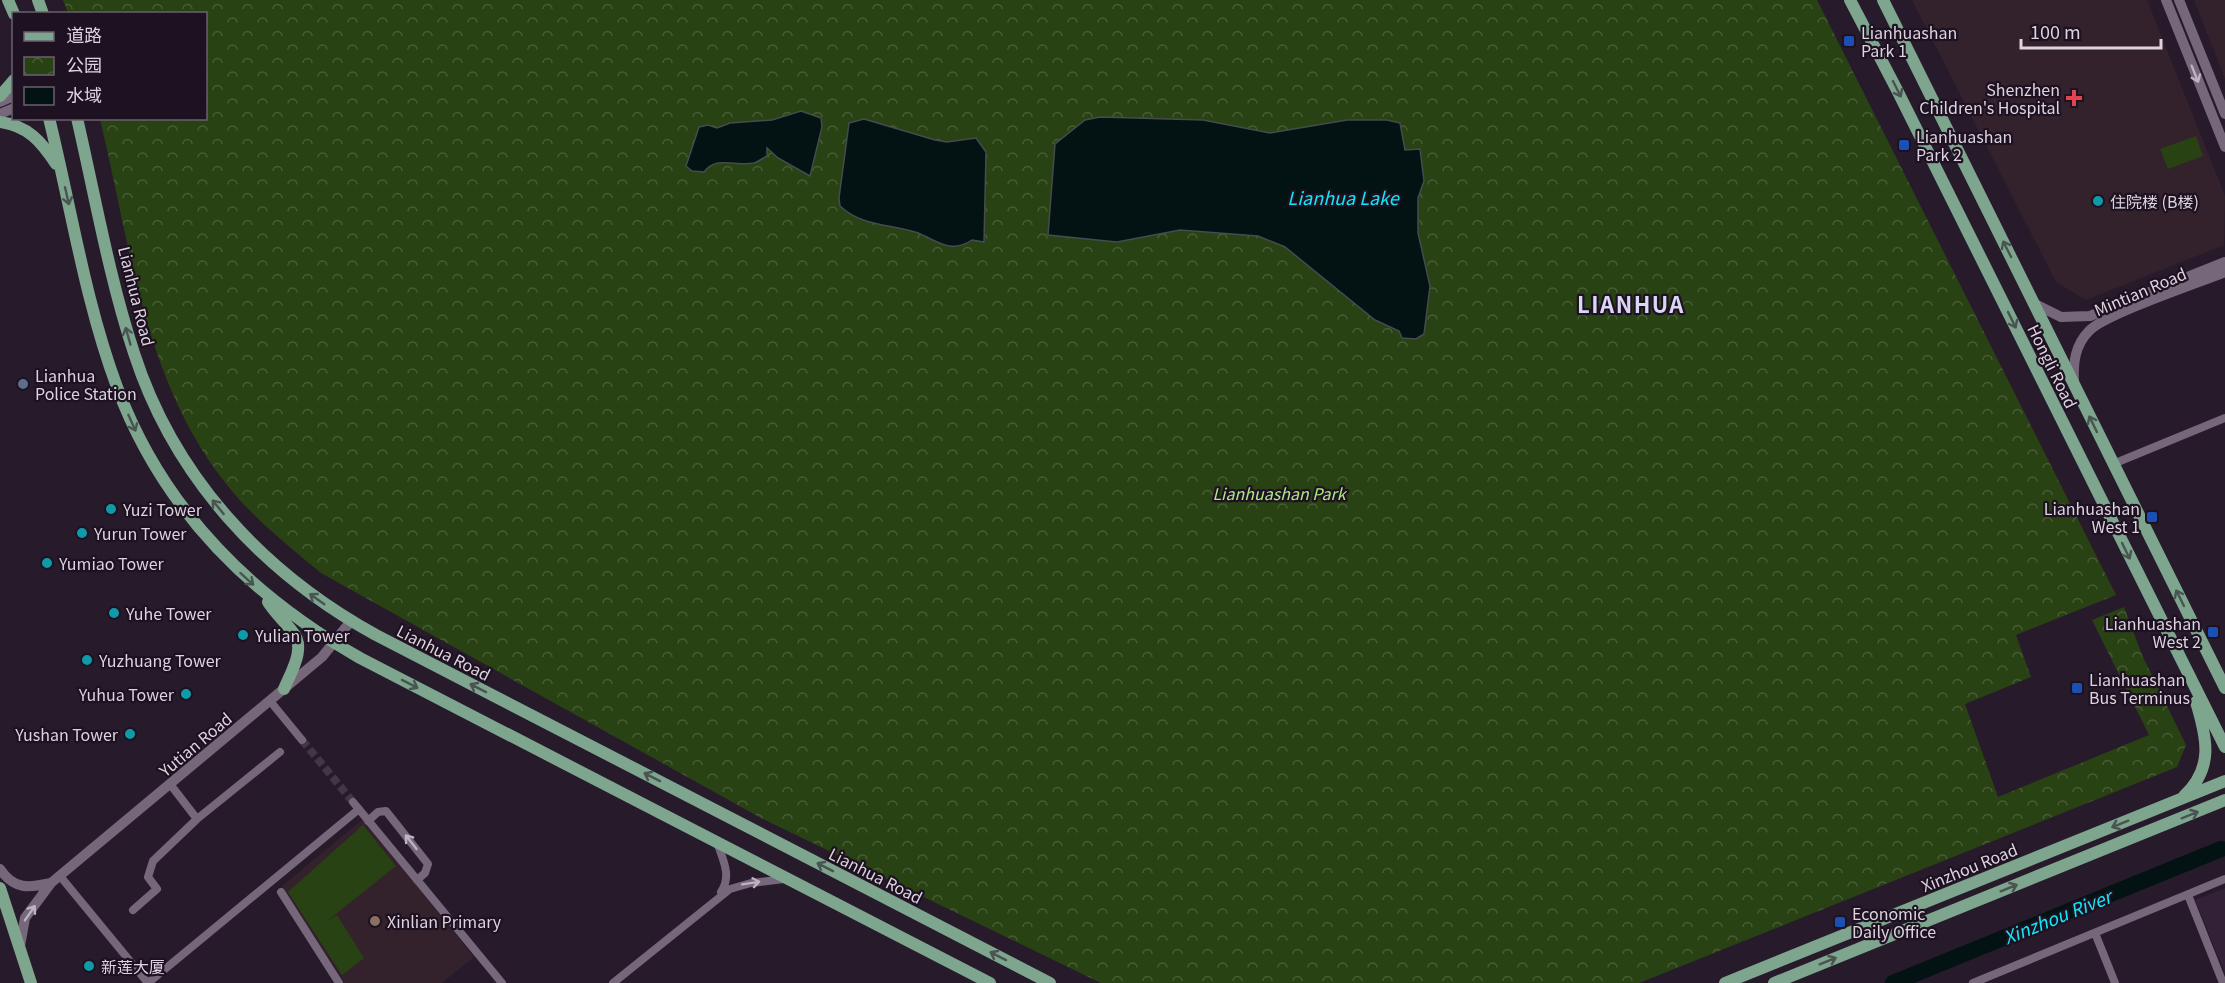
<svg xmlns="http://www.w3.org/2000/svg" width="2225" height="983" font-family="Georgia,'Noto Sans SC',serif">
<defs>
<pattern id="park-crowns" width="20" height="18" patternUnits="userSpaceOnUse" patternTransform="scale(1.5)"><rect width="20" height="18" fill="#294213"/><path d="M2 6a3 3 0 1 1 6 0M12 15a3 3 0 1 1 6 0" fill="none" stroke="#485c35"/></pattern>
</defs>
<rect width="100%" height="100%" fill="#271b2b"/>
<path fill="#322137" d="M2225,888v85l-30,-73z"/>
<path fill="#33222b" d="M1912,0h235l78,196 -1,49 -138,55 -30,-18z
M2194,0h31v79z
M363,819l111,138 -32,26h-97l-63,-97z"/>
<path fill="url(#park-crowns)" d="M63,0h1754l299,595 -100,40 15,42 -66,27 33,93 151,-62 -57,-115 32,-13 18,48 44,90 -9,22 -538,216h-538l-340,-165 -440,-245c-32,-27 -67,-54 -93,-87 -84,-103 -98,-243 -128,-367l106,-1v-104l-138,-1z"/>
<path fill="#294213" d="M2196,136l7,20 -35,13 -8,-20z
M363,825l33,41 -69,55 10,-6 27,43 -22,17 -54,-83z"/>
<path fill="#031213" stroke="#444c50" stroke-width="1.5" d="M801,111l20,7 1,9 -12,49 -32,-18 -11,-10v8c-4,2 -9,6 -13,7 -18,4 -37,-8 -50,9l-12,-1 -6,-5 13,-39 9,-2 9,3 13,-5 42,-3z
M1100,117l103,3 67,13 77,-13h40l13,3 5,27 15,-1 4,32 -6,17v35l12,53 -6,48 -8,5 -14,-1 -3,-7 -24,-11 -90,-73 -27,-11 -78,-6 -63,12 -69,-7 7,-91 30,-24z
M864,119l71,21 12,2 29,-4 10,14 -2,90 -12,-2c-6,4 -15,7 -22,6 -12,-1 -24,-11 -35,-14 -26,-8 -54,-6 -75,-26l-1,-8 10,-75z"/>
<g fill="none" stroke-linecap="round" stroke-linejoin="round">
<path stroke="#031213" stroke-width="16" d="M1893,983l328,-134"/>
<path stroke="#423746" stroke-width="8" stroke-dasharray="8 4" stroke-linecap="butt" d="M302,740l51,62"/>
<path stroke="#76677b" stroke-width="8" d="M2113,464l112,-46
M270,701l32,39
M170,784l27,35
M353,802l149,181
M368,821l10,-9 8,-1 42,53 -3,9 -8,7
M717,842c6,18 15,34 4,50
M60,876l88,107 211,-174
M281,892l58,91
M2188,895l35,88
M133,910l24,-21 -9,-12 5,-16 44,-42 83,-67
M2095,933l20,50
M613,983l117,-94 21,-6 33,-4
M1973,983l252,-104"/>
<path stroke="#76677b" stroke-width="10" d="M2166,0l59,147
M2179,0l46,114
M0,102l14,-6
M0,114l14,-6
M2035,304l26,13 29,-1 135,-54
M2074,382c-1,-19 1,-37 15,-51 16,-17 109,-48 136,-59
M0,869c14,21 29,19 51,14
M20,946l5,-28 26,-35 271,-226 29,-36"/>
<path stroke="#7ea58e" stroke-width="12" d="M8,0l6,14
M38,0l5,14
M1850,0l47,90 328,657
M1883,0l342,688
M0,96l14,-16
M49,118c22,89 36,183 68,269 45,121 132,208 243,271l630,325
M77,118c18,78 32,159 57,235 40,124 129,220 242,282l674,348
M0,122c28,4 41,19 56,42
M268,602c7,11 16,19 24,29 15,16 -1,41 -8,58
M2184,796c30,-28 23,-58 12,-94
M0,888l31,95
M1725,983l500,-202
M1774,983l451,-183"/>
</g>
<defs><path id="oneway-shaft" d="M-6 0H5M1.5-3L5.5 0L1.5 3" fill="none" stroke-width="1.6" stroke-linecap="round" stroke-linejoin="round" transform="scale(1.5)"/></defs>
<g stroke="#beb3c1">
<use href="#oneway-shaft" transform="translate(2195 74) rotate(68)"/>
<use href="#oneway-shaft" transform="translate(411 842) rotate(-128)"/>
<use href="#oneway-shaft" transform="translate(751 883) rotate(-9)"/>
<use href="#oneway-shaft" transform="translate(30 913) rotate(-55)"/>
</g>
<g stroke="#495453">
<use href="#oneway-shaft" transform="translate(1897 89) rotate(63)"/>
<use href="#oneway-shaft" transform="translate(67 196) rotate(77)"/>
<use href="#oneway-shaft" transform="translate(2007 249) rotate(-117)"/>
<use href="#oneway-shaft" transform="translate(2012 320) rotate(64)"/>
<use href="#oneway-shaft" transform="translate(128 336) rotate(-106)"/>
<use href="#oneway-shaft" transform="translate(132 423) rotate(66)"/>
<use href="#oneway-shaft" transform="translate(2093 424) rotate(-116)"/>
<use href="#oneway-shaft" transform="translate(218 507) rotate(-129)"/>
<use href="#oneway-shaft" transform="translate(2126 551) rotate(64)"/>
<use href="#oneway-shaft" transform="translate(247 579) rotate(42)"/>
<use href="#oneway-shaft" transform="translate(2180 598) rotate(-116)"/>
<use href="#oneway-shaft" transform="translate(317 599) rotate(-145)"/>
<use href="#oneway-shaft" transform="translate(410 684) rotate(27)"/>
<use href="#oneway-shaft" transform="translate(478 688) rotate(-153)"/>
<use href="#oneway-shaft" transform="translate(652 777) rotate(-153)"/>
<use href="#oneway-shaft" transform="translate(2190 815) rotate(-22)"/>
<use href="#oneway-shaft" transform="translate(2120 824) rotate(158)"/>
<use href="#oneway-shaft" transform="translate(825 867) rotate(-153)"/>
<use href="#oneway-shaft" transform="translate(2009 888) rotate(-22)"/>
<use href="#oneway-shaft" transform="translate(998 956) rotate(-153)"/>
<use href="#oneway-shaft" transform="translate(1828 961) rotate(-22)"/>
</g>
<g fill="#1a4fb4" stroke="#1e1222" stroke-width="2">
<rect x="1843" y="35" width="12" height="12" rx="3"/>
<rect x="1898" y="139" width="12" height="12" rx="3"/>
<rect x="2146" y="511" width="12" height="12" rx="3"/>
<rect x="2207" y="626" width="12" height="12" rx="3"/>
<rect x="2071" y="682" width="12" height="12" rx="3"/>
<rect x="1834" y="916" width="12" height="12" rx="3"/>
</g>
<path fill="#e0444e" stroke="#1e1222" stroke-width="2" d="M2071 89h6v6h6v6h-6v6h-6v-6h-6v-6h6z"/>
<g fill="#0f9aa8" stroke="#1e1222" stroke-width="2">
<circle cx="2098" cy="201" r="6"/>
<circle cx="111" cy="509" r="6"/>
<circle cx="82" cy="533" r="6"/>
<circle cx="47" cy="563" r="6"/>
<circle cx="114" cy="613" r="6"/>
<circle cx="243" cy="635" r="6"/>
<circle cx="87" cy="660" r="6"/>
<circle cx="186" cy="694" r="6"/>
<circle cx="130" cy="734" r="6"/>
<circle cx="89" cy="966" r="6"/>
</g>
<circle fill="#5c6f8a" stroke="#1e1222" stroke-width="2" cx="23" cy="384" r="6"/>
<circle fill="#8d6e63" stroke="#1e1222" stroke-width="2" cx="375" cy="921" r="6"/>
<g text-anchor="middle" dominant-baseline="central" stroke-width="4.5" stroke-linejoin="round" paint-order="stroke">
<g font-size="16" fill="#ddd4df" stroke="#1e1222" text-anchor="start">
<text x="1861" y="32">Lianhuashan<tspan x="1861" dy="18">Park 1</tspan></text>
<text x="2060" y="89" text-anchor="end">Shenzhen<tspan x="2060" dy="18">Children's Hospital</tspan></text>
<text x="1916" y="136">Lianhuashan<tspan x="1916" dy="18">Park 2</tspan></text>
<text x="2110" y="201">住院楼 (B楼)</text>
<text x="35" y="375">Lianhua<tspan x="35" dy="18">Police Station</tspan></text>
<text x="2140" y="508" text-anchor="end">Lianhuashan<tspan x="2140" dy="18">West 1</tspan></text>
<text x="123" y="509">Yuzi Tower</text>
<text x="94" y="533">Yurun Tower</text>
<text x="59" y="563">Yumiao Tower</text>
<text x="126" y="613">Yuhe Tower</text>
<text x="2201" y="623" text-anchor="end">Lianhuashan<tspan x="2201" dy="18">West 2</tspan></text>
<text x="255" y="635">Yulian Tower</text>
<text x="99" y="660">Yuzhuang Tower</text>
<text x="2089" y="679">Lianhuashan<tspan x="2089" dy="18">Bus Terminus</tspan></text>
<text x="174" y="694" text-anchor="end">Yuhua Tower</text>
<text x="118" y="734" text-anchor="end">Yushan Tower</text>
<text x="1852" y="913">Economic<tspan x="1852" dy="18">Daily Office</tspan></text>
<text x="387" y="921">Xinlian Primary</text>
<text x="101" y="966">新莲大厦</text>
</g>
<g font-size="16" fill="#ddd4df" stroke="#1e1222">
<text transform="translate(2140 291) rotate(-23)">Mintian Road</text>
<text transform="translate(137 296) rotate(76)">Lianhua Road</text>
<text transform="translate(2053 366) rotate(64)">Hongli Road</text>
<text transform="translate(444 652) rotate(27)">Lianhua Road</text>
<text transform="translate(195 744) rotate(-40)">Yutian Road</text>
<text transform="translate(1969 867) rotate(-22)">Xinzhou Road</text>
<text transform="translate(876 875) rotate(27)">Lianhua Road</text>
</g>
<g font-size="16" font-style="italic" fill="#ade884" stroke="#1e1222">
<text x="1279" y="493">Lianhuashan Park</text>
</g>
<g font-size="18" font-style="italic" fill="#13e6f7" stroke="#1e1222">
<text x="1343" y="197">Lianhua Lake</text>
<text transform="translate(2057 916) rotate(-22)">Xinzhou River</text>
</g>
<g font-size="22" font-weight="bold" letter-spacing="1.5" fill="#d9d7f4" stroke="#1e1222">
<text x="1631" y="303">LIANHUA</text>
</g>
</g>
<rect x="12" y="12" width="195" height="108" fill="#1e1222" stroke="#6a606e" stroke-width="1.5"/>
<rect x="24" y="32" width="30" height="9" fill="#7ea58e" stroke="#6a606e" stroke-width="1.5"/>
<text x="66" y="42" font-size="18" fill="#ddd4df">道路</text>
<rect x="24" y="57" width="30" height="18" fill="url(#park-crowns)" stroke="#6a606e" stroke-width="1.5"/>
<text x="66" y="72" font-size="18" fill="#ddd4df">公园</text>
<rect x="24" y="87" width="30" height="18" fill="#031213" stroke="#6a606e" stroke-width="1.5"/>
<text x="66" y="102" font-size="18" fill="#ddd4df">水域</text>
<path d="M2021 39v9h140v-9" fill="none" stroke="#ddd4df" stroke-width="3"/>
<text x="2030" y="39" font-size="18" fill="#ddd4df" stroke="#1e1222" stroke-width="4.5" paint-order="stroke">100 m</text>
</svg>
